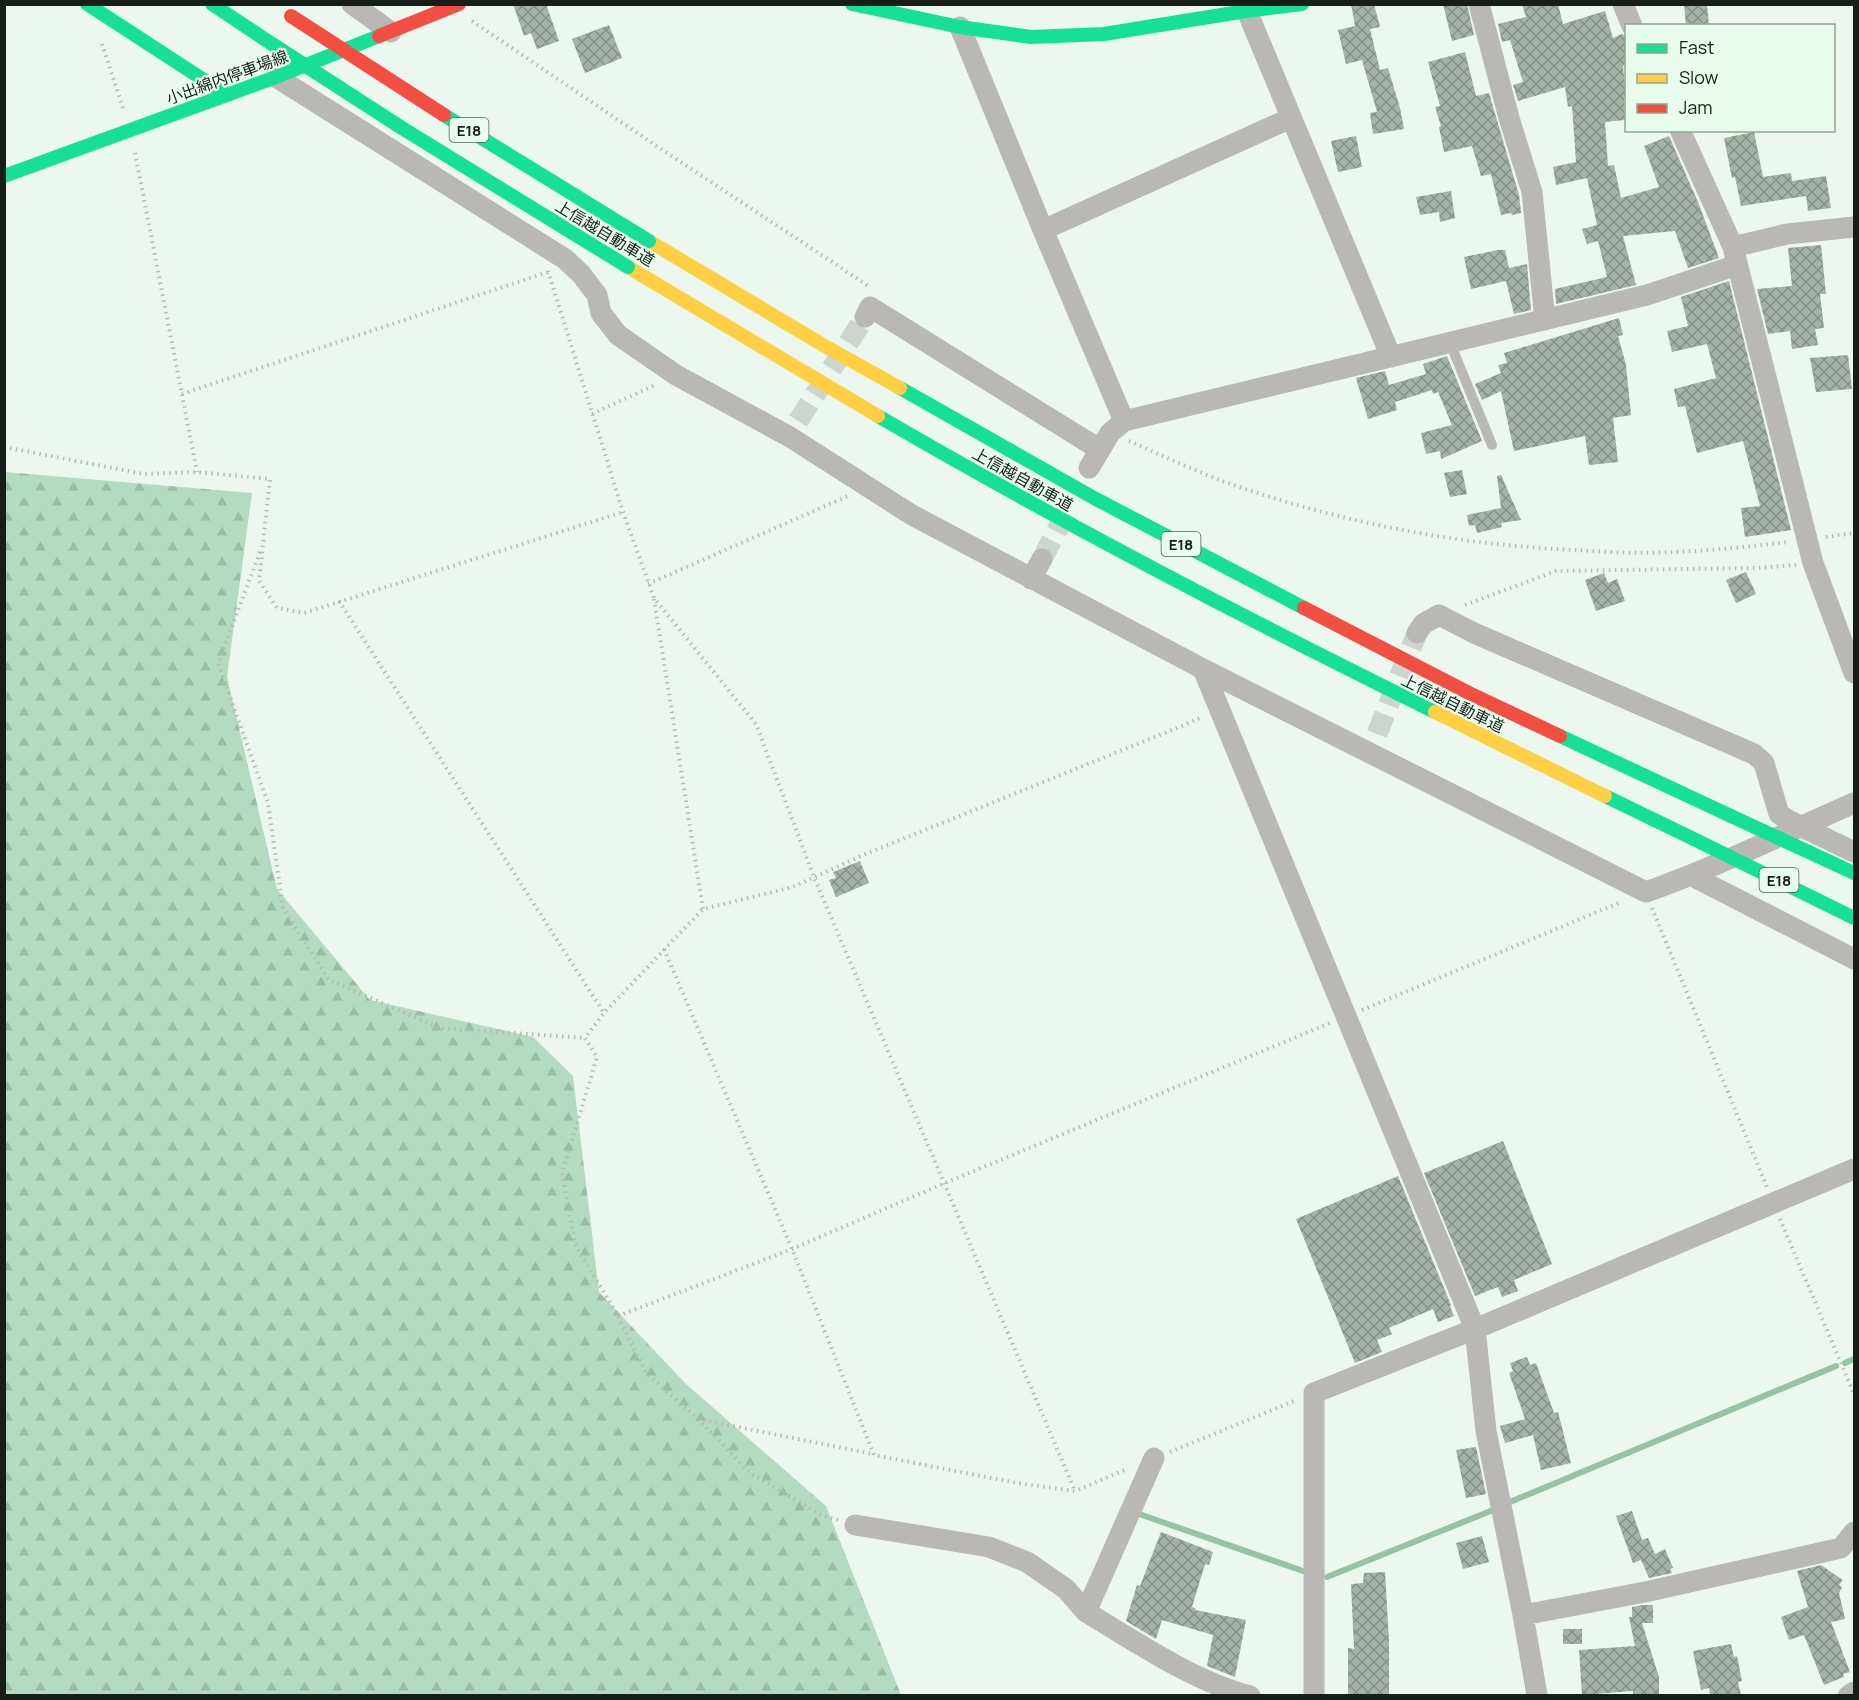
<svg xmlns="http://www.w3.org/2000/svg" width="1859" height="1700" font-family="Manrope,'Noto Sans JP',sans-serif">
<defs>
<pattern id="forest-firs" width="22" height="20" patternUnits="userSpaceOnUse" patternTransform="scale(1.5)"><rect width="22" height="20" fill="#b4dbc0"/><path d="M5 1l3.5 6h-7zM16 11l3.5 6h-7z" fill="#9abca4"/></pattern>
<pattern id="building-cross-hatch" width="8" height="8" patternUnits="userSpaceOnUse" patternTransform="scale(1.5)"><rect width="8" height="8" fill="#a3b3a8"/><path d="M0 0l8 8M0 8l8-8" fill="none" stroke="#849188"/></pattern>
</defs>
<rect width="100%" height="100%" fill="#ecf7ef"/>
<path fill="url(#forest-firs)" d="M5,472l247,21 -25,184 50,212 93,111 163,37 40,39 26,216 87,92 140,122 75,189h-896z"/>
<g fill="none" stroke-linecap="round" stroke-linejoin="round">
<path stroke="#96c3a3" stroke-width="6" d="M1845,1363l9,-4
M1510,1502l326,-136
M1142,1515l161,56
M1327,1577l171,-69"/>
</g>
<path fill="url(#building-cross-hatch)" d="M513,4h33l13,37 -22,8 -6,-16 -7,3z
M1351,4h23l6,23 -10,2 10,41 8,-2 12,40 4,21 -31,5 -3,-21 7,-1 -15,-52 -16,4 -8,-34 17,-4z
M1443,4h24l7,31 -22,6z
M1522,4h36l5,20 42,-13 8,27 9,-4 4,3v27l-3,2 3,32h-2l1,22 -20,2 3,44 6,-1 7,33 38,-11 -15,-41 25,-10 29,66 21,56 -31,10 -13,-37 -52,5 13,49 -80,19 -1,-15 52,-12 -9,-36 -11,3 -5,-15 15,-4 -10,-47 -31,7 -3,-18 23,-5 -4,-56 -4,1 -3,-20 -47,14 -5,-16 10,-3 -13,-42 -8,2 -4,-18 28,-7z
M1684,4h23l2,22h-23z
M609,25l13,33 -37,15 -13,-34z
M1465,52l11,44 13,-3 30,102 2,18 -9,2 -1,-2 -10,2 -10,-41 -10,2 -9,-30 -28,6 -5,-25 2,-1 -6,-19 5,-1 -12,-44z
M1754,132l9,45 28,-4 1,8 34,-5 5,32 -23,3 -2,-15 -65,10 -6,-29 -3,1 -8,-40z
M1356,136l6,31 -24,5 -7,-31z
M1451,191l4,27 -15,4 -1,-10 -19,3 -4,-18z
M1821,245l5,49h-6l4,34 -9,1 3,16 -26,4 -2,-18 -22,3 -11,-45 35,-3 -4,-38z
M1498,250h7l4,18 18,-4 4,46 -17,4 -8,-33 -35,8 -7,-32z
M1729,281l62,249 -46,7 -4,-29 19,-2 -17,-65 -46,12 -12,-47 -7,1 -4,-18 42,-11 -9,-34 -35,8 -5,-21 21,-5 -7,-29z
M1619,318l4,17 -5,1 8,29 5,50 -18,3 5,44 -29,3 -4,-29 -71,15 -13,-60 -19,9 -7,-16 26,-11 -3,-8 9,-2 -3,-10z
M1848,355l4,34 -36,3 -6,-34z
M1447,356l35,85 -41,18 -1,-8 -14,3 -5,-21 31,-8 -14,-33 -5,2 -1,-4 -37,12 2,8 -29,9 -12,-41 29,-7 4,14 37,-11 -3,-10z
M1462,470l5,24 -17,3 -6,-24z
M1501,475l20,45 -20,3 1,4 -25,6 -2,-8 -6,1 -2,-11 34,-7 -4,-32z
M1746,572l10,22 -20,9 -10,-23z
M1604,573l4,10 9,-4 8,22 -29,10 -11,-31z
M860,861l9,22 -33,14 -7,-17 7,-2 -3,-6z
M1503,1141l49,123 -38,16 4,11 -16,6 -4,-10 -23,9 -51,-123z
M1398,1176l53,129 -1,1 4,10 -16,6 -5,-13 -44,19 3,6 -15,6 5,12 -27,11 -59,-144z
M1527,1357l3,8 6,-2 18,50 4,-1 13,51 -30,7 -8,-35 -28,8 -5,-17 25,-7 -16,-46 4,-2 -3,-8z
M1476,1447l10,47 -20,4 -10,-48z
M1632,1511l10,29 6,-2 7,16 10,-5 8,19 -3,1 2,4 -23,5 -8,-18 -8,3 -17,-47z
M1161,1532l52,20 -4,13 -4,-1 -13,43 4,2 -1,1 51,10 -11,57 -28,-11 6,-31 -51,-15 -6,19 -30,-18 11,-36 3,1z
M1482,1536l7,26 -26,7 -7,-26z
M1821,1565l22,15 -4,5 3,2 -3,6 6,26 -14,3 19,50 -7,2 1,3 -20,8 -20,-50 -15,5 -8,-23 27,-10 -11,-36z
M1385,1572l4,69v54h-41v-47l6,1 -3,-65 12,-1 1,-10z
M1643,1605h10v18h-11l17,54v18h-26v-4l-51,4 -3,-45 56,-4 -6,-29h3v-10z
M1563,1629h19v15h-19z
M1731,1644l3,13 3,-1 5,25 -4,1 3,13h-31l-1,-7 -8,2 -8,-39z"/>
<g fill="none" stroke-linecap="round" stroke-linejoin="round">
<path stroke="#ccd6cf" stroke-width="21" stroke-dasharray="21 10" stroke-linecap="butt" d="M798,421l67,-104
M1042,559l26,-50
M1377,734l40,-101"/>
<path stroke="#b5b8b4" stroke-width="4" stroke-dasharray="1.5 4.5" stroke-linecap="butt" d="M472,21l189,128 209,138
M102,44l21,64
M135,153l62,319
M548,271l75,241 31,86 102,126 58,153 261,614
M182,394l366,-122
M592,414l65,-30
M1129,441c32,14 64,29 96,41 113,40 232,63 351,68 31,2 64,4 95,2 40,-1 79,-6 118,-10
M4,447l140,27 53,-2 73,7 -11,102 18,27 27,5 319,-101
M1826,537l28,-4
M260,552l-42,111 50,140 15,105 46,72 111,48 145,10
M648,584l200,-88
M654,599l49,310
M339,601l265,412
M1465,605l91,-34 201,-3 39,-3
M1652,908l115,279
M664,949l128,300 82,206 143,28 58,8 52,-22
M1362,1010l259,-108
M1780,1219l74,175
M618,1316l174,-67 153,-66 385,-160
M698,1419l175,35
M1170,1452l124,-51
M838,1520l-15,-4 -73,-43 -52,-54 -52,-46 -28,-57 -43,-72 -13,-71 35,-116 -12,-19 19,-25 99,-104 90,-22 70,-32 319,-129 20,-9"/>
<path stroke="#bab8b7" stroke-width="10" d="M1450,343l42,102"/>
<path stroke="#bab8b7" stroke-width="21" d="M352,4l39,28
M1244,4l147,353
M1479,4l30,114 23,74 13,128
M1623,4l9,22
M960,27l83,203 81,191
M276,77l289,182 16,15 16,21 4,18 17,22 58,40 114,62 122,78 291,154 443,223c71,-25 139,-59 208,-89
M1680,130l53,117 80,316 41,110
M1043,230l248,-112
M1733,247l54,-13 67,-7
M865,317l5,-10 229,142
M1089,468l21,-35 14,-12 523,-126 90,-30
M1031,579l11,-20
M1417,633l6,-9 16,-9 35,18 280,121 10,9 15,51 9,6 66,32
M1203,669l272,660 11,102 37,184 122,-23 196,-44 13,-16
M1692,876l162,83
M1154,1458l-68,154c50,30 107,69 164,84
M855,1525l134,22 38,15 39,27 20,23
M1523,1615l14,80
M1314,1696v-303l161,-64 379,-160
M1848,1696l6,-4"/>
<path stroke="#16e098" stroke-width="14" d="M87,4l140,91
M212,4l60,40
M852,4l108,23 71,10 73,-3 142,-23 56,-7
M4,176l272,-99 103,-41
M900,388l194,110 210,110
M878,416c182,106 368,203 557,296
M1560,736l171,80
M1605,796l97,47"/>
<path stroke="#ffcf43" stroke-width="14" d="M649,241l174,104 77,43
M628,267l250,149
M1435,712l170,84"/>
<path stroke="#f24e42" stroke-width="14" d="M379,36l80,-32
M1304,608l165,85 91,43"/>
<path stroke="#16e098" stroke-width="14" d="M272,44l130,84 226,139
M444,115l205,126
M1731,816l123,57
M1702,843l152,75"/>
<path stroke="#f24e42" stroke-width="14" d="M291,16l153,99"/>
</g>
<g text-anchor="middle" dominant-baseline="central" stroke-width="4.5" stroke-linejoin="round" paint-order="stroke">
<g fill="#e8fced" stroke="#566159" stroke-width="1.5">
<rect x="449.5" y="118" width="39" height="24" rx="4.5"/>
<rect x="1161.5" y="532" width="39" height="24" rx="4.5"/>
<rect x="1759.5" y="868" width="39" height="24" rx="4.5"/>
</g>
<g font-size="15" font-weight="bold" fill="#171e19">
<text x="469" y="130">E18</text>
<text x="1181" y="544">E18</text>
<text x="1779" y="880">E18</text>
</g>
<g font-size="16" fill="#171e19" stroke="#e8fced">
<text transform="translate(227 77) rotate(-20)">小出綿内停車場線</text>
<text transform="translate(605 233) rotate(31)">上信越自動車道</text>
<text transform="translate(1023 479) rotate(29)">上信越自動車道</text>
<text transform="translate(1453 703) rotate(26)">上信越自動車道</text>
</g>
</g>
<rect width="1859" height="1700" fill="none" stroke="#171e19" stroke-width="12"/>
<rect x="1625" y="24" width="210" height="108" fill="#e8fced" stroke="#94a398" stroke-width="1.5"/>
<rect x="1637" y="44" width="30" height="9" fill="#16e098" stroke="#94a398" stroke-width="1.5"/>
<text x="1679" y="54" font-size="18" fill="#171e19">Fast</text>
<rect x="1637" y="74" width="30" height="9" fill="#ffcf43" stroke="#94a398" stroke-width="1.5"/>
<text x="1679" y="84" font-size="18" fill="#171e19">Slow</text>
<rect x="1637" y="104" width="30" height="9" fill="#f24e42" stroke="#94a398" stroke-width="1.5"/>
<text x="1679" y="114" font-size="18" fill="#171e19">Jam</text>
</svg>
